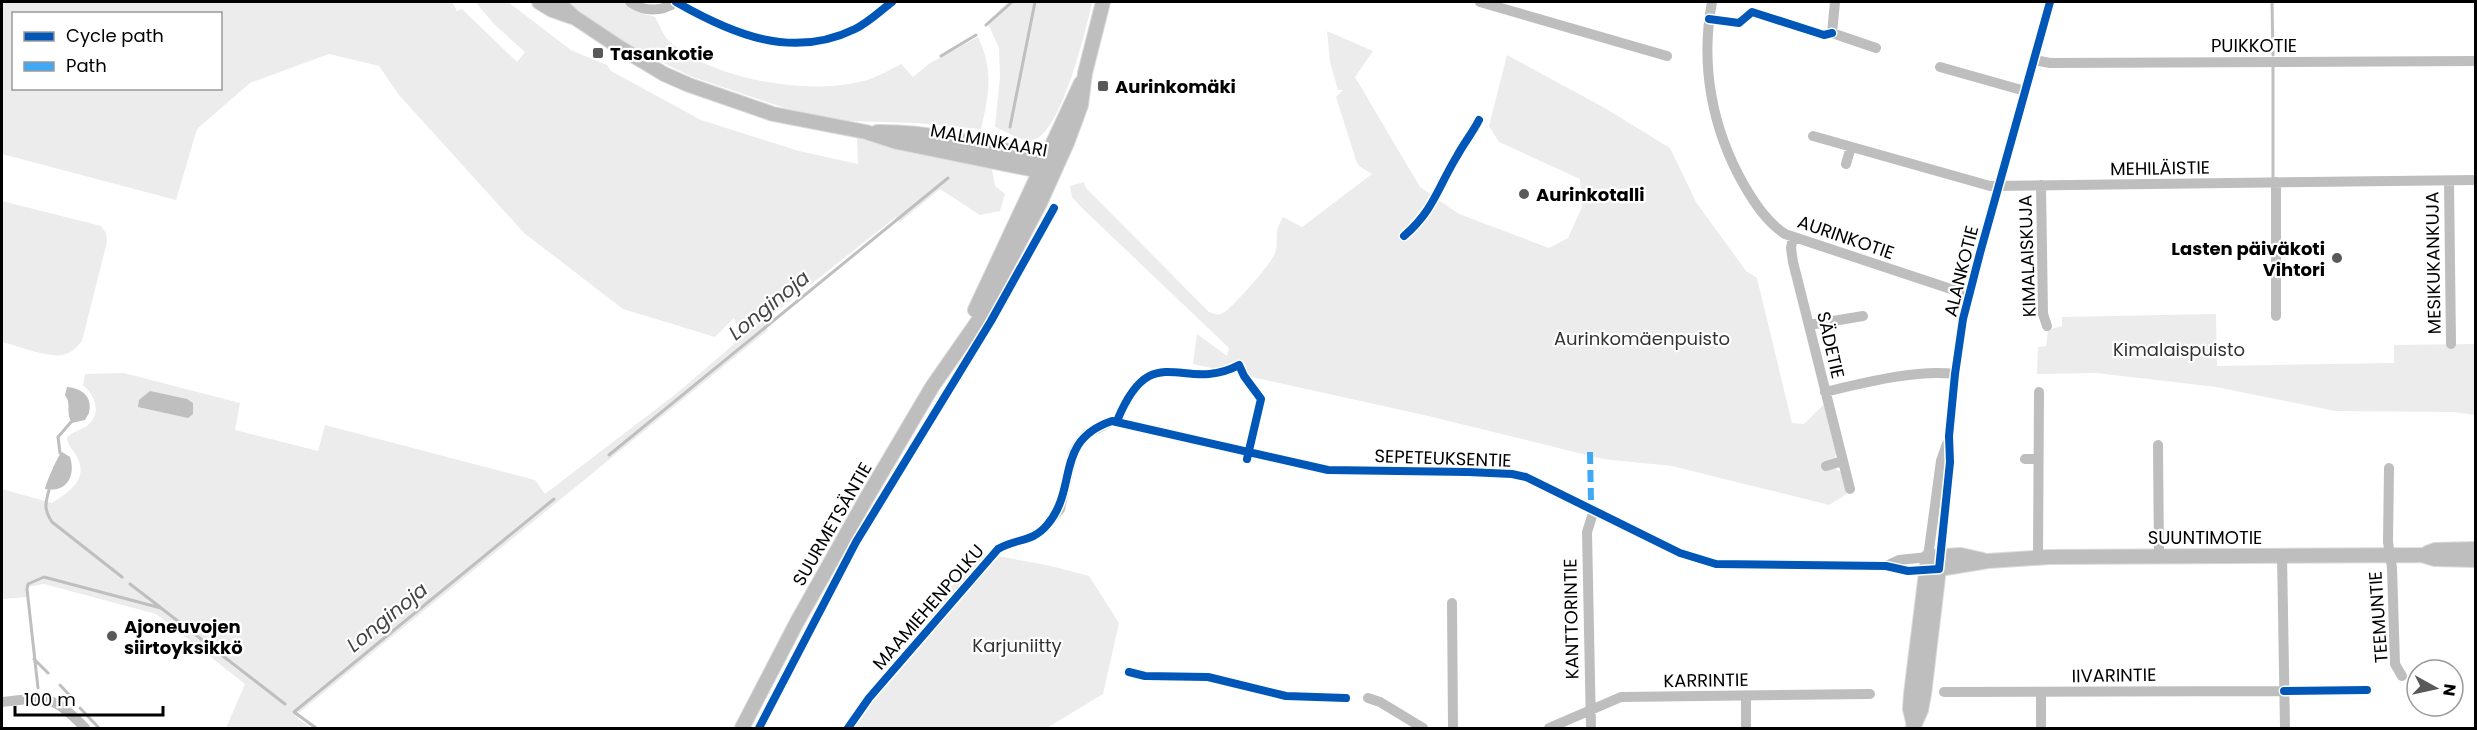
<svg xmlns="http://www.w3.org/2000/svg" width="2477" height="730" font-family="Poppins,sans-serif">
<rect width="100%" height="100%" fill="#fff"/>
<path fill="#ececec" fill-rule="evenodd" d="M2,2h450l5,9 5,-2 55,53 8,-10 -31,-28 -17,-20 1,-2h30l63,48 36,15 4,6 90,49 98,31 59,13 -1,-26 134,26 4,22 10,8 -5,17 -20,4 -40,-26 -40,33 -4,-5 -133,105 5,8 -473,386 16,12h-85l19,-44 -89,-70 -112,-30 -17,3 1,10 -26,2v-110l50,14c15,-10 36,-22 26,-44 -3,-8 -10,-12 -11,-21 6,-8 17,-8 23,-15 12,-13 3,-30 -7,-38l2,-11 39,-1 116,30 -5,27 83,21 7,-26 210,55 10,14 132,-101 57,-49 3,-17 -3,-9 -19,19 -92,-28 -99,-76 -125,-138 -20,-29 -50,-12 -79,29 -53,46 -21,71 -174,-46zM14,14h206v74h-206z
M566,2h57c9,10 20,11 32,15 4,7 8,18 14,24 42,38 136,54 190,41 15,-3 29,-11 42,-18l12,13 17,-14 48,-26c16,33 11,58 3,92l-64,-6 -70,-2 -62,-13 -95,-32 -53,-26 -63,-40z
M1008,2h84c-5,24 -33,141 -62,138 -11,0 -25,-9 -35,-13l5,-50 -1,-29 -12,-26z
M1327,31l46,20 -18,26 65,110 39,27 90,34 19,-10 14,-31 -2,-28 -81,-37 -10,-16 18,-71 96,52 67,41 26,54 50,69 11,7 35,145 12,1 20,-20 12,49 -2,15 7,4 6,22 -18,11 -157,-39 -69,-7 -179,-44 -231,-51 4,-30 30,22 2,-8 -147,-140 -10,-11 -2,-11 14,-4 2,6 123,124c5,2 9,4 14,1 9,-5 49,-50 52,-60 5,-16 -3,-17 8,-36l19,10 70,-53 -13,-8 -3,-6 -20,-63 7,-7h-5l-8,-28z
M2,201l99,25 5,7 1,9 -25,99c-5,6 -10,12 -19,14 -15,3 -45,-9 -61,-13z
M2216,314l1,52 177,-3v-18l81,-1v71l-21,-3 -119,-1 -119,-24 -119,-14 -60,1 1,-27 8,-1 2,-16 14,-4v-9z
M976,552l75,14 38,10 30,47 -16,71 -53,32 -1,2h-205l70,-87z"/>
<path fill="#bfbfbf" d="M67,387c15,1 26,10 22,26l-4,7 -13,3c-7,-10 0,-19 -7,-28z
M150,391l37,8 6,4v11l-5,4 -50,-11 1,-7z
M62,452l8,5c6,19 -3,36 -25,32 1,-6 13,-34 17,-37z"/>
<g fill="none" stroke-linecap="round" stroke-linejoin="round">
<path stroke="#bfbfbf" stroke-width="3" d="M2272,2l1,53
M986,25l26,-23
M941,56l35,-21
M2273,67v110
M1010,127l25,-125
M60,453l-2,-16 13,-15
M609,455l339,-277
M49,490c-4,14 -5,20 3,32l70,55
M130,584l30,23
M34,659l14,14
M60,685l14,15
M38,688l-11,-99 1,-5 16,-7 117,31 124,96
M80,708l19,20
M316,728l-22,-16 260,-213"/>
<defs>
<path id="major" d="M539,2l13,8 20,7
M558,2l16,15 45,30 45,27 25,11 84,29 93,18 31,10 143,29 15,-1
M877,132c56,-1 114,15 167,28l7,6
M975,310l106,-227
M2427,553l8,-3 41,-1
M1914,726l-4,-17 1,-15 17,-137 33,-2 22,5
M742,728l55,-106 69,-123 66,-112 46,-66 62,-118 27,-60 14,-38 4,-32 18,-71
M1913,728l8,-18 3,-16 15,-125 49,-8 61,-4 373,-2 13,4 41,1"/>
</defs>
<use href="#major" stroke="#dbdbdb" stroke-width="16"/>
<path stroke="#bebebe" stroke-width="10" d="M630,2c15,10 31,10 46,0
M1480,2l187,54
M1712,2c-12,63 0,127 32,183 11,19 23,37 41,49l184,61
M1835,2l-3,31 44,15
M2034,60l16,3 426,-2
M1940,67l85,24
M1813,136l177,50 486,-6
M1846,164l5,-17
M2449,181l2,163
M2276,182v134
M2041,185l2,129 4,12
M1793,237l-2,11 2,14 57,227
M1809,325l54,-9
M1825,392c38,-9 92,-23 130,-18
M2158,445l1,111
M2025,459h13
M1826,466l17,-5
M2389,468l-1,74 4,26 3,96 7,12
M1046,527l14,-18 13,-56 5,-9 9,-10 25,-13 216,49 140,2 44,2 14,3 154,76 36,11 170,2 22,5 31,-2 11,-107 -1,-26 6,-62 8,-55 17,-66 70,-251
M2282,555l3,173
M2038,557l1,-165
M1886,566l13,-6 29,-3 13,-96 6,-17
M1452,603l1,125
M1944,692l340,-1
M2041,693v35
M1368,698l12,4 43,26
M2,702c45,-5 50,-8 83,26
M1549,728l72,-31 249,-3
M1591,728l-4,-196 7,-22
M1746,728v-32"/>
<use href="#major" stroke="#bebebe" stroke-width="14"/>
<path stroke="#3fa9f5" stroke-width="6" stroke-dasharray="12 6" stroke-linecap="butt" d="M1590,452l1,49 3,9"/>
<defs>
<path id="cycleway" d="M676,2c56,32 116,58 179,27 14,-7 25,-18 37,-27
M1709,19l30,4 13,-11 72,23 8,-2
M1404,236c30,-26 34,-49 53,-80 7,-13 16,-24 22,-36
M1117,421c35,-86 66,-26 122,-56l5,11 17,23 -14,60
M1129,672l16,4 63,1 78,19 60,2
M2284,691l83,-1
M759,728l97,-186 135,-221 63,-113
M848,728l21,-30 129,-149c18,-11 34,-6 49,-24 32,-37 6,-84 65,-104l216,49 140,2 44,2 14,3 154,76 36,11 170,2 22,5 31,-2 11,-107 -1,-26 6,-62 8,-55 17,-66 70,-251"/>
</defs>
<use href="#cycleway" stroke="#fff" stroke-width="11"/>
<use href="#cycleway" stroke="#0057b8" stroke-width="8"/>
</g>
<g fill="#595959" stroke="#fff" stroke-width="2">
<rect x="592" y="47" width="12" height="12" rx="3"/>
<rect x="1097" y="80" width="12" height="12" rx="3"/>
<circle cx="1524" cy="194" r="6"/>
<circle cx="2337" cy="258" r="6"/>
<circle cx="112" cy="636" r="6"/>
</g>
<g text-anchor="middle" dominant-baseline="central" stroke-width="4.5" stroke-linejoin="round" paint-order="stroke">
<g font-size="18" fill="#000" stroke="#fff">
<text x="2254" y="45">PUIKKOTIE</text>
<text transform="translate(989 140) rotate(10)">MALMINKAARI</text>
<text transform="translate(2160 168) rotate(-1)">MEHILÄISTIE</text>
<text transform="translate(1846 237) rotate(19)">AURINKOTIE</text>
<text transform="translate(2027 256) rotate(-92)">KIMALAISKUJA</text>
<text transform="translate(2433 263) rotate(-91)">MESIKUKANKUJA</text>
<text transform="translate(1961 271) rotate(-76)">ALANKOTIE</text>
<text transform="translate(1831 345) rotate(77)">SÄDETIE</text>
<text transform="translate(1443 458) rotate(2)">SEPETEUKSENTIE</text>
<text transform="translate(832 524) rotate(-60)">SUURMETSÄNTIE</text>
<text x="2205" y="537">SUUNTIMOTIE</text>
<text transform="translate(928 607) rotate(-49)">MAAMIEHENPOLKU</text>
<text transform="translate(2378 617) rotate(-94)">TEEMUNTIE</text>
<text transform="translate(1571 619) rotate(-91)">KANTTORINTIE</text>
<text transform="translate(2114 675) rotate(-1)">IIVARINTIE</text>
<text transform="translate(1706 680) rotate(-1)">KARRINTIE</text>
</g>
<g font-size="18" font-weight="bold" fill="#000" stroke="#fff" text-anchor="start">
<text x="610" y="53">Tasankotie</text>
<text x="1115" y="86">Aurinkomäki</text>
<text x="1536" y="194">Aurinkotalli</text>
<text x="2325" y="248" text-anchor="end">Lasten päiväkoti<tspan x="2325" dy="21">Vihtori</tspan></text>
<text x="124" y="626">Ajoneuvojen<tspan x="124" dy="21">siirtoyksikkö</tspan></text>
</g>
<g font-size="18" fill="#333" stroke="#fff">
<text x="1642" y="338">Aurinkomäenpuisto</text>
<text x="2179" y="349">Kimalaispuisto</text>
<text x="1017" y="645">Karjuniitty</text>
</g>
<g font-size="20" font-style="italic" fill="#444" stroke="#fff">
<text transform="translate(769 305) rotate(-39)">Longinoja</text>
<text transform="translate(387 617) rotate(-39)">Longinoja</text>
</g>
</g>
<rect width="2477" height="730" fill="none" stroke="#000000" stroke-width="6"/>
<rect x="12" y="12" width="210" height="78" fill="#ffffff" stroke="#999999" stroke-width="1.5"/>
<rect x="24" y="32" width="30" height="9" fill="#0057b8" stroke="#999999" stroke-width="1.5"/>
<text x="66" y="42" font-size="18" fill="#000000">Cycle path</text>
<rect x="24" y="62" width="30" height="9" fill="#3fa9f5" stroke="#999999" stroke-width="1.5"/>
<text x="66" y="72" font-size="18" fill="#000000">Path</text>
<g transform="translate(2435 688) rotate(98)"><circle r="28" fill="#ffffff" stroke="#999999" stroke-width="1.5"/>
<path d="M0-4.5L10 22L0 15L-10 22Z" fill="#595959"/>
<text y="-9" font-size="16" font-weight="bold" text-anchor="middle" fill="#000000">N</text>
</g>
<path d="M15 706v9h148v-9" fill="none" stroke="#000000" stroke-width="3"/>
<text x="24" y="706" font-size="18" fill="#000000" stroke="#ffffff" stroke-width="4.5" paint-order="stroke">100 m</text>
</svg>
